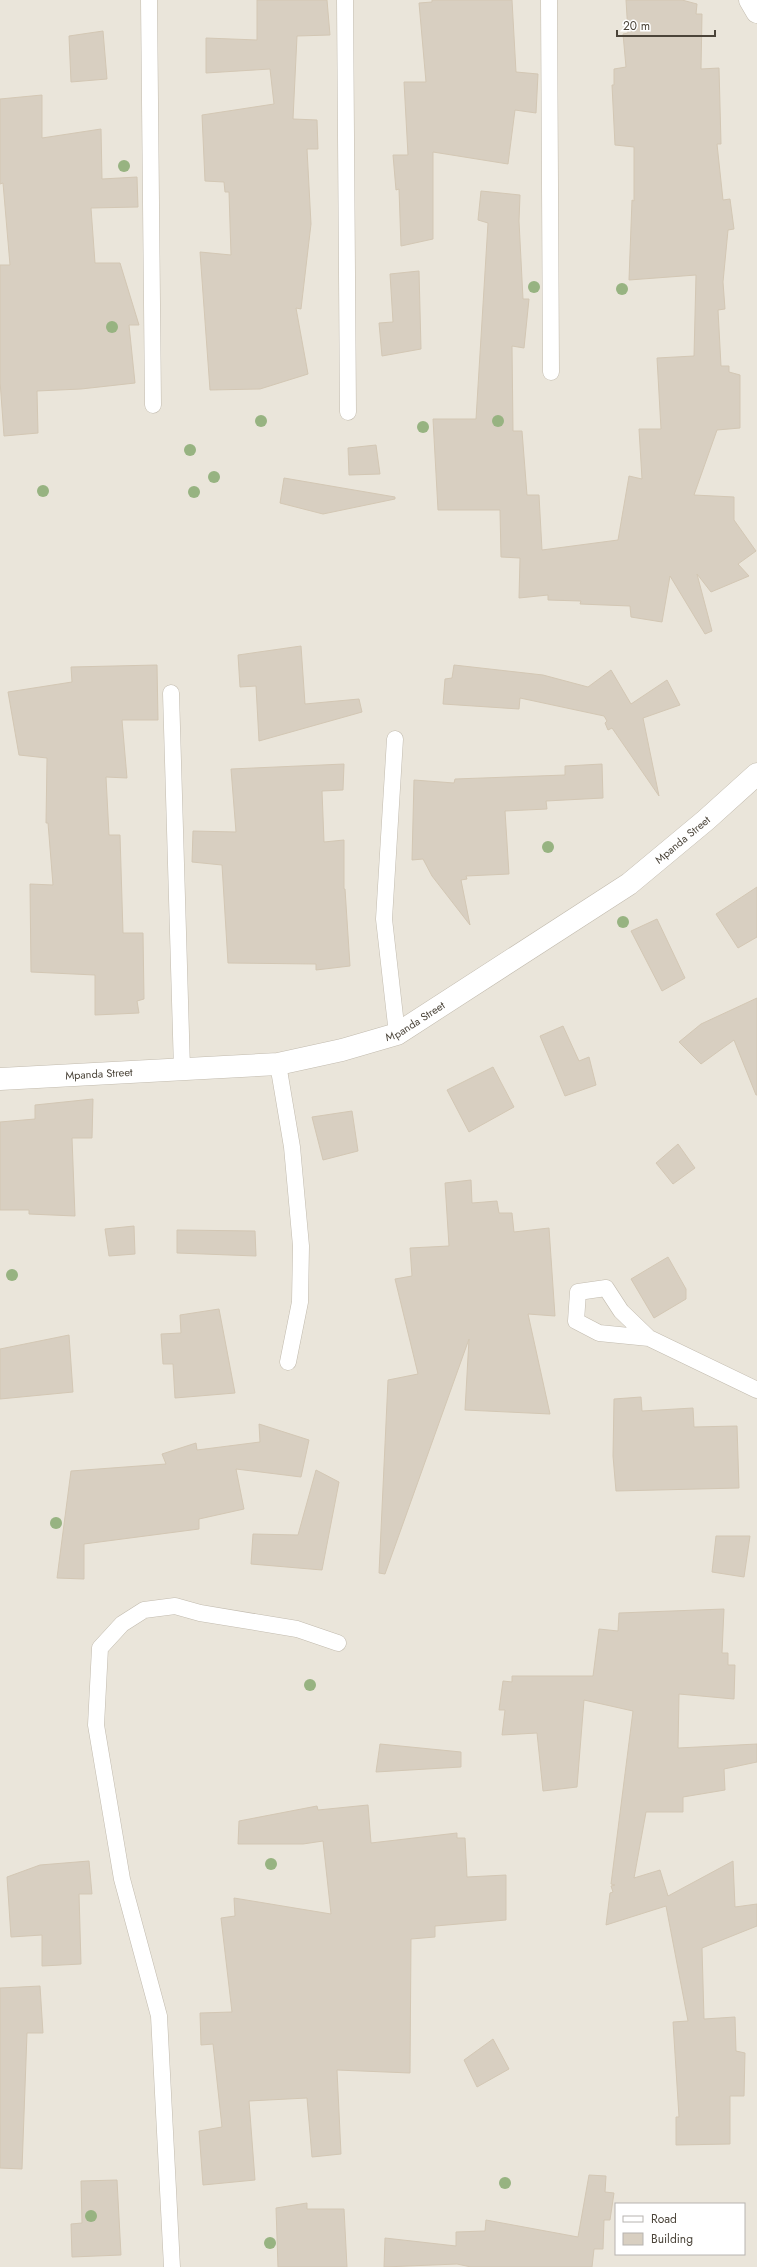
<svg xmlns="http://www.w3.org/2000/svg" width="757" height="2267" font-family="Jost,sans-serif">
<rect width="100%" height="100%" fill="#f6f3ec"/>
<path fill="#eae5da" fill-rule="evenodd" d="M0,0h757v2267h-757zM616,2204h128v50h-128z"/>
<path fill="#d8cfc1" stroke="#d3c7b4" d="M257,0h70l3,35 -33,1 -4,83 24,1 1,29h-11l4,75 -10,85 -5,-1 12,66 -48,15 -50,1 -10,-138 31,3 -2,-63h-4l-1,-10 -19,-1 -3,-66 72,-11 -4,-35 -64,4v-35l51,2z
M432,0h80l4,72 22,2 -2,39 -21,-3 -7,54 -75,-12v87l-32,7 -2,-57 -3,1 -3,-35h15l-4,-73h22l-7,-79 13,-1z
M626,0h56l15,4 -1,10h6l-1,55 18,-1 2,76h-4l6,56 7,-1 4,30 -6,1 -5,52 2,27 -7,1 3,56h8v6l11,3v53l-23,2 -23,65 40,2v23l22,31 -18,13 11,12 -38,16 -14,-18 15,57 -7,3 -35,-58 -8,46 -31,-5 -1,-11 -50,-2 1,-3 -33,-1v-5l-29,3 1,-40 -19,-1 -1,-47h-62l-5,-91h43l12,-196 -10,-3 3,-29 39,4 -1,26 4,78h6l-5,49 -12,-2 1,85h9l5,64h12l3,55 76,-10 11,-64 13,3 -3,-50h22l-4,-71 37,-2 2,-81 -67,5 3,-80 2,1v-54l-19,-2 -3,-60h2v-16l12,-2 -3,-33 5,-1z
M103,31l4,48 -36,3 -2,-46z
M42,95v43l59,-9 1,50 35,-2 1,30 -47,1 4,55h25l19,62h-10l6,58 -54,6 -44,2 1,42 -34,3 -4,-55v-116h10l-7,-82 -3,1v-85z
M419,271l2,78 -39,7 -3,-33 14,-1 -3,-48z
M376,445l4,29 -31,1 -1,-27z
M284,478l111,19v2l-72,15 -43,-11z
M301,646l4,58 54,-5 3,13 -103,29 -3,-55 -16,1 -2,-32z
M157,665l1,55h-36l5,58 -21,-1 3,58h11l3,98h20l1,66 -7,2 2,12 -44,2v-40l-64,-3 -1,-88 23,1 -5,-62h-2l1,-65 -28,-3 -11,-63 64,-10 -1,-15z
M454,665l89,10 45,12 23,-17 20,34 36,-24 13,25 -37,13 16,78 -47,-68 -4,2 -3,-7 2,-2 -3,-5 -84,-18 -1,11 -76,-5 2,-25 7,-1z
M344,764l-1,26 -21,1 2,51 20,-2v49h1l5,77 -34,4v-6l-88,-1 -6,-98 -30,-3 1,-31 43,1 -5,-63z
M602,764l1,34 -57,3 1,8 -42,2 4,63 -43,2 1,3 -6,1 9,45 -38,-49 -9,-17 -11,1 2,-80 40,3 1,-4 110,-4v-9z
M757,887v50l-19,11 -22,-34z
M657,919l28,59 -23,13 -31,-60z
M757,998v97h-1l-22,-55 -33,24 -22,-22 22,-18z
M563,1026l16,35 10,-4 7,28 -31,11 -25,-60z
M493,1067l21,40 -45,25 -22,-42z
M93,1099l-1,39h-20l3,78 -46,-2v-4h-29v-88l35,-3v-14z
M352,1111l6,40 -35,9 -11,-43z
M678,1144l17,24 -22,16 -17,-21z
M471,1180l1,23 25,-2 2,12h13l2,19 35,-4 6,88 -27,-2 22,100 -85,-4 4,-71 -84,235 -6,-1 9,-193 30,-6 -23,-95 17,-3 -2,-28 39,-2 -4,-63z
M134,1226l1,28 -26,2 -4,-27z
M177,1230l78,1 1,25 -79,-3z
M668,1257l18,32v10l-32,19 -23,-39z
M219,1309l16,84 -60,5 -2,-34h-10l-2,-30 20,-1 -1,-18z
M69,1335l4,57 -73,7v-50z
M641,1397l1,14 51,-3 1,19 43,-1 2,62 -123,3 -3,-35 1,-57z
M259,1424l50,16 -8,37 -65,-8 8,40 -45,10v10l-115,15v35l-27,-1 14,-107 95,-7 -4,-10 34,-11 1,7 63,-8z
M316,1470l23,12 -17,88 -71,-6 2,-30 45,1z
M716,1536h34l-6,41 -32,-5z
M724,1609l-2,44h6v12h7l-1,34 -55,-5 -1,54 79,-4v18l-33,7 1,21 -42,7v15h-37l-12,66 26,-8 8,26 65,-35 2,46 22,-3v22l-55,22 2,71 31,-2 1,34 9,2 -1,43h-14v48l-54,1v-28h3l-6,-95 15,-1 -22,-115 -60,19 4,-32 3,-1 -2,-6 4,-1 -4,-1 22,-173 -49,-11 -7,87 -34,4 -6,-58 -35,2 3,-25h-6l4,-29 9,1v-6h81l6,-47 19,2 1,-18z
M380,1744l81,8v15l-85,5z
M368,1805l3,38 86,-10v5h8l2,39 39,-2v45l-71,6v11l-24,2 -1,134 -73,-3 4,84 -29,3 -5,-59 -58,3 6,79 -52,5 -4,-54 23,-4 -9,-83 -12,1 -1,-32 32,-1 -11,-94 14,-2 -1,-18 97,16 -8,-73 -20,3h-65l1,-23 78,-15 1,4z
M89,1861l3,33h-13l2,70 -39,2v-31l-31,2 -4,-60 33,-12z
M40,1986l3,47h-16l-5,136 -22,-1v-180z
M493,2039l16,30 -32,18 -13,-27z
M589,2175l17,1 -1,16 9,1 -4,27h-6l-1,29h-9l-2,18h-121l-14,-3 -73,3 1,-29 71,8v-14l29,-1 1,-11 92,17z
M117,2180l4,75 -49,2 -1,-33 11,-1 -1,-42z
M307,2203v6h37l3,58h-69l-2,-59z"/>
<g fill="none" stroke-linecap="round" stroke-linejoin="round">
<defs>
<path id="lane" d="M149,0l4,405
M345,0l3,412
M549,0l2,372
M171,693l11,376
M395,739l-11,180 13,115
M278,1064l14,83 9,99 -1,56 -12,60
M649,1338l-50,-5 -23,-12 2,-29 28,-4 15,23 28,27 108,52
M172,2267l-13,-251 -37,-137 -26,-154 4,-77 22,-24 22,-14 31,-4 25,7 97,16 41,14"/>
<g id="street">
<path d="M750,0l7,12"/>
<path id="s1" d="M0,1079l278,-15 64,-14 55,-16 232,-150 77,-64 51,-46"/>
</g>
</defs>
<use href="#lane" stroke="#c2bbae" stroke-width="17"/>
<use href="#street" stroke="#c2bbae" stroke-width="23"/>
<use href="#lane" stroke="#fff" stroke-width="16"/>
<use href="#street" stroke="#fff" stroke-width="22"/>
</g>
<g fill="#97b381">
<circle cx="124" cy="166" r="6"/>
<circle cx="534" cy="287" r="6"/>
<circle cx="622" cy="289" r="6"/>
<circle cx="112" cy="327" r="6"/>
<circle cx="261" cy="421" r="6"/>
<circle cx="498" cy="421" r="6"/>
<circle cx="423" cy="427" r="6"/>
<circle cx="190" cy="450" r="6"/>
<circle cx="214" cy="477" r="6"/>
<circle cx="43" cy="491" r="6"/>
<circle cx="194" cy="492" r="6"/>
<circle cx="548" cy="847" r="6"/>
<circle cx="623" cy="922" r="6"/>
<circle cx="12" cy="1275" r="6"/>
<circle cx="56" cy="1523" r="6"/>
<circle cx="310" cy="1685" r="6"/>
<circle cx="271" cy="1864" r="6"/>
<circle cx="505" cy="2183" r="6"/>
<circle cx="91" cy="2216" r="6"/>
<circle cx="270" cy="2243" r="6"/>
</g>
<g text-anchor="middle" dominant-baseline="central" stroke-width="3" stroke-linejoin="round" paint-order="stroke">
<g font-size="11" fill="#4b4439" stroke="#fff">
<text stroke="none"><textPath href="#s1" startOffset="747">Mpanda Street</textPath></text>
<text stroke="none"><textPath href="#s1" startOffset="423">Mpanda Street</textPath></text>
<text stroke="none"><textPath href="#s1" startOffset="99">Mpanda Street</textPath></text>
</g>
</g>
<rect x="615" y="2203" width="130" height="52" fill="#ffffff" stroke="#b7b4b0"/>
<rect x="623" y="2216" width="20" height="6" fill="#ffffff" stroke="#b7b4b0"/>
<text x="651" y="2223" font-size="12" fill="#4b4439">Road</text>
<rect x="623" y="2233" width="20" height="12" fill="#d8cfc1" stroke="#b7b4b0"/>
<text x="651" y="2243" font-size="12" fill="#4b4439">Building</text>
<path d="M617 30v6h98v-6" fill="none" stroke="#4b4439" stroke-width="2"/>
<text x="623" y="30" font-size="12" fill="#4b4439" stroke="#ffffff" stroke-width="3" paint-order="stroke">20 m</text>
</svg>
